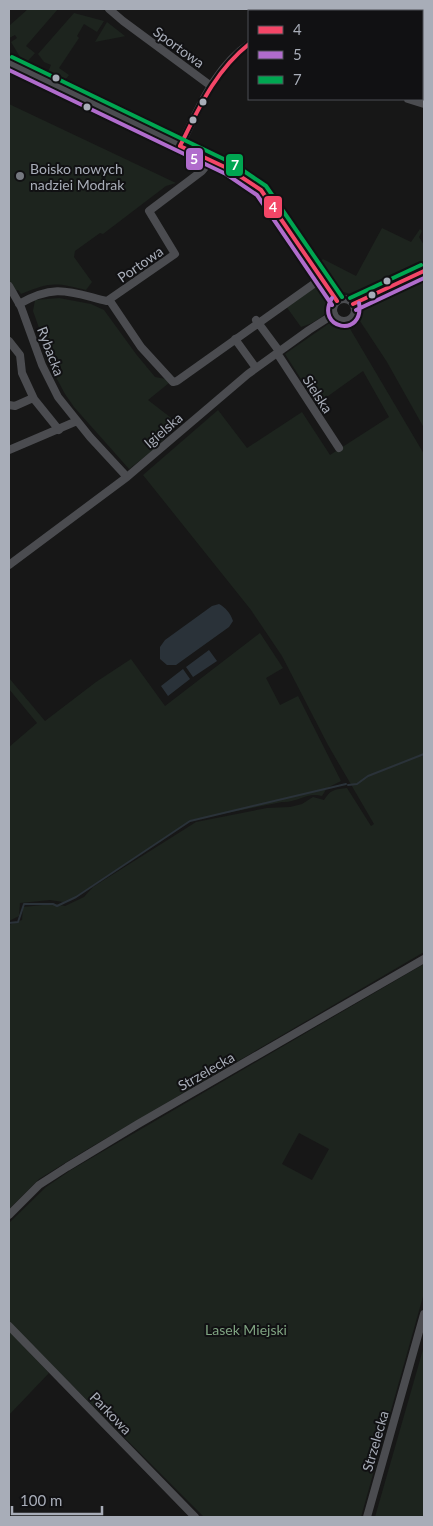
<svg xmlns="http://www.w3.org/2000/svg" width="433" height="1526" font-family="Lato,sans-serif">
<rect width="100%" height="100%" fill="#171717"/>
<path fill="#1d241e" fill-rule="evenodd" d="M28,9h30l-32,37 9,7 -7,8 -8,-4 -9,-15 6,-4 -2,-3 -6,3v-12z
M74,13l30,8 -7,11 -13,-8 -7,12 2,2 -20,30 10,7 -4,5 -17,-8 3,-7 -7,-3 -6,-8z
M107,22l18,14h1l-31,6z
M9,104l167,79 -10,3 -63,48 -3,-1 -25,18 -1,6 18,25 -6,8c-31,-8 -36,-8 -65,4l-3,-4 -3,1 -6,-9z
M382,228l29,14 9,-13 2,2 -3,6 5,8v19l-70,31 -14,-4 -20,-29 3,-3 33,17z
M424,277v151l-37,-66 -29,-44 2,-11z
M316,279l17,25c-6,11 -20,20 -32,23l-18,-25z
M59,298l32,6 13,6 32,44 19,23 11,2 3,4 -21,17 31,24 -28,28 -22,17 -55,-62 -9,-13 -8,-15 -24,-68 2,-11z
M334,320l12,2 78,132v498l-338,198 -47,29 -30,30v-284l13,-5 1,-13 30,-3 12,2 19,-9 9,-10 103,-65 71,-14 23,-1 12,-3 11,-7 11,3c6,-10 11,-11 23,-12l24,38 3,-2 -46,-79 -46,-89 -31,-46 -108,-135 75,-65 29,38 55,-36 28,43 59,-38 -26,-46 -46,33 -32,-50z
M260,633l23,35 -17,10 14,27 18,-9 43,85 -14,7 -5,8c-16,-4 -24,7 -40,6l-91,18 -115,76 -13,6 -13,-2 -30,3 -1,13 -10,5v-174l28,-24 -28,-34v-11l36,43 51,-39 35,-23 34,47z
M424,964v329l-63,224h-157l-195,-195v-99l37,-36 25,-17zM299,1133l30,16 -17,31 -30,-16z
M9,1331l40,42 -40,42z
M424,1346v171h-49z"/>
<path fill="#2a3239" d="M219,604c6,3 12,10 14,17l-4,6 -53,38h-9l-7,-6v-12l5,-7 47,-34z
M209,650l8,11 -24,16 -7,-10z
M183,669l7,10 -22,17 -7,-10z"/>
<g fill="none" stroke-linecap="round" stroke-linejoin="round">
<path stroke="#2a3239" stroke-width="2" d="M348,785l9,-1 11,-8 56,-22
M9,923l9,-1 6,-18h29l4,2 19,-9 114,-76 156,-37"/>
<path stroke="#4b4c50" stroke-width="8" d="M109,9l14,12 88,65
M9,63l220,106 32,21 4,6 72,105
M408,99l16,5
M180,146c19,-37 34,-78 69,-102
M9,286l12,21 21,58 16,32 32,40 37,40
M333 310a11 11 0 1 1 22 0a11 11 0 1 1-22 0Z
M110,301l31,46 32,35 4,-1 138,-98
M19,304c36,-21 51,-12 88,-3l68,-47 -26,-43 53,-40 9,-11
M353,304l71,-33
M256,320l23,31
M235,339l21,29
M9,341l11,14 2,18 12,26 25,31
M277,353l62,95
M9,405l6,1 18,-8
M9,450l68,-29
M9,565l118,-88 121,-103 61,-44 25,-16
M9,1215l30,-30 28,-18 71,-43 286,-165
M9,1326l186,191
M367,1517l57,-203"/>
<defs>
<path id="bus-1" d="M180,146l49,23 32,21 76,111
M180,146c19,-38 35,-75 69,-102
M353,304l71,-33"/>
<path id="bus-2" d="M9,70l217,104 31,21 75,110
M332,298c-18,31 33,41 27,5
M356,310l68,-32"/>
<path id="bus-3" d="M12,57l220,106 34,23 76,111
M350,298l71,-33"/>
</defs>
<use href="#bus-1" stroke="#111113" stroke-width="8"/>
<use href="#bus-2" stroke="#111113" stroke-width="8"/>
<use href="#bus-3" stroke="#111113" stroke-width="8"/>
<use href="#bus-1" stroke="#f34667" stroke-width="4"/>
<use href="#bus-2" stroke="#b06ccc" stroke-width="4"/>
<use href="#bus-3" stroke="#00a651" stroke-width="4"/>
</g>
<g fill="#a8adb8" stroke="#111113" stroke-width="2">
<circle cx="56" cy="78" r="4.5"/>
<circle cx="203" cy="102" r="4.5"/>
<circle cx="87" cy="107" r="4.5"/>
<circle cx="193" cy="120" r="4.5"/>
<circle cx="387" cy="281" r="4.5"/>
<circle cx="372" cy="295" r="4.5"/>
</g>
<circle fill="#757880" stroke="#111113" stroke-width="2" cx="20" cy="176" r="5"/>
<g text-anchor="middle" dominant-baseline="central" stroke-width="4" stroke-linejoin="round" paint-order="stroke">
<g font-size="14" fill="#a8adb8" stroke="#111113">
<text transform="translate(179 47) rotate(36)">Sportowa</text>
<text transform="translate(140 264) rotate(-35)">Portowa</text>
<text transform="translate(51 351) rotate(69)">Rybacka</text>
<text transform="translate(318 394) rotate(57)">Sielska</text>
<text transform="translate(163 430) rotate(-41)">Igielska</text>
<text transform="translate(206 1071) rotate(-30)">Strzelecka</text>
<text transform="translate(111 1413) rotate(46)">Parkowa</text>
<text transform="translate(375 1441) rotate(-74)">Strzelecka</text>
</g>
<g font-size="14" fill="#a8adb8" stroke="#111113" text-anchor="start">
<text x="30" y="168">Boisko nowych<tspan x="30" dy="16">nadziei Modrak</tspan></text>
</g>
<g font-size="14" fill="#7fa381" stroke="#111113">
<text x="246" y="1329">Lasek Miejski</text>
</g>
</g>
<g stroke="#111113" stroke-width="2">
<rect x="185" y="147" width="19" height="24" rx="5" fill="#b06ccc"/>
<rect x="225" y="153" width="19" height="24" rx="5" fill="#00a651"/>
<rect x="263" y="195" width="20" height="24" rx="5" fill="#f34667"/>
</g>
<g font-size="14" text-anchor="middle" font-weight="bold" fill="#fff">
<text x="194" y="164">5</text>
<text x="235" y="170">7</text>
<text x="273" y="212">4</text>
</g>
<rect width="433" height="1526" fill="none" stroke="#a8adb8" stroke-width="20"/>
<rect x="248" y="10" width="175" height="90" fill="#111113" stroke="#4d4f55"/>
<rect x="258" y="26" width="25" height="8" fill="#f34667" stroke="#4d4f55"/>
<text x="293" y="35" font-size="15" fill="#a8adb8">4</text>
<rect x="258" y="51" width="25" height="8" fill="#b06ccc" stroke="#4d4f55"/>
<text x="293" y="60" font-size="15" fill="#a8adb8">5</text>
<rect x="258" y="76" width="25" height="8" fill="#00a651" stroke="#4d4f55"/>
<text x="293" y="85" font-size="15" fill="#a8adb8">7</text>
<path d="M12 1506v8h90v-8" fill="none" stroke="#a8adb8" stroke-width="2.5"/>
<text x="20" y="1506" font-size="15" fill="#a8adb8" stroke="#111113" stroke-width="4" paint-order="stroke">100 m</text>
</svg>
